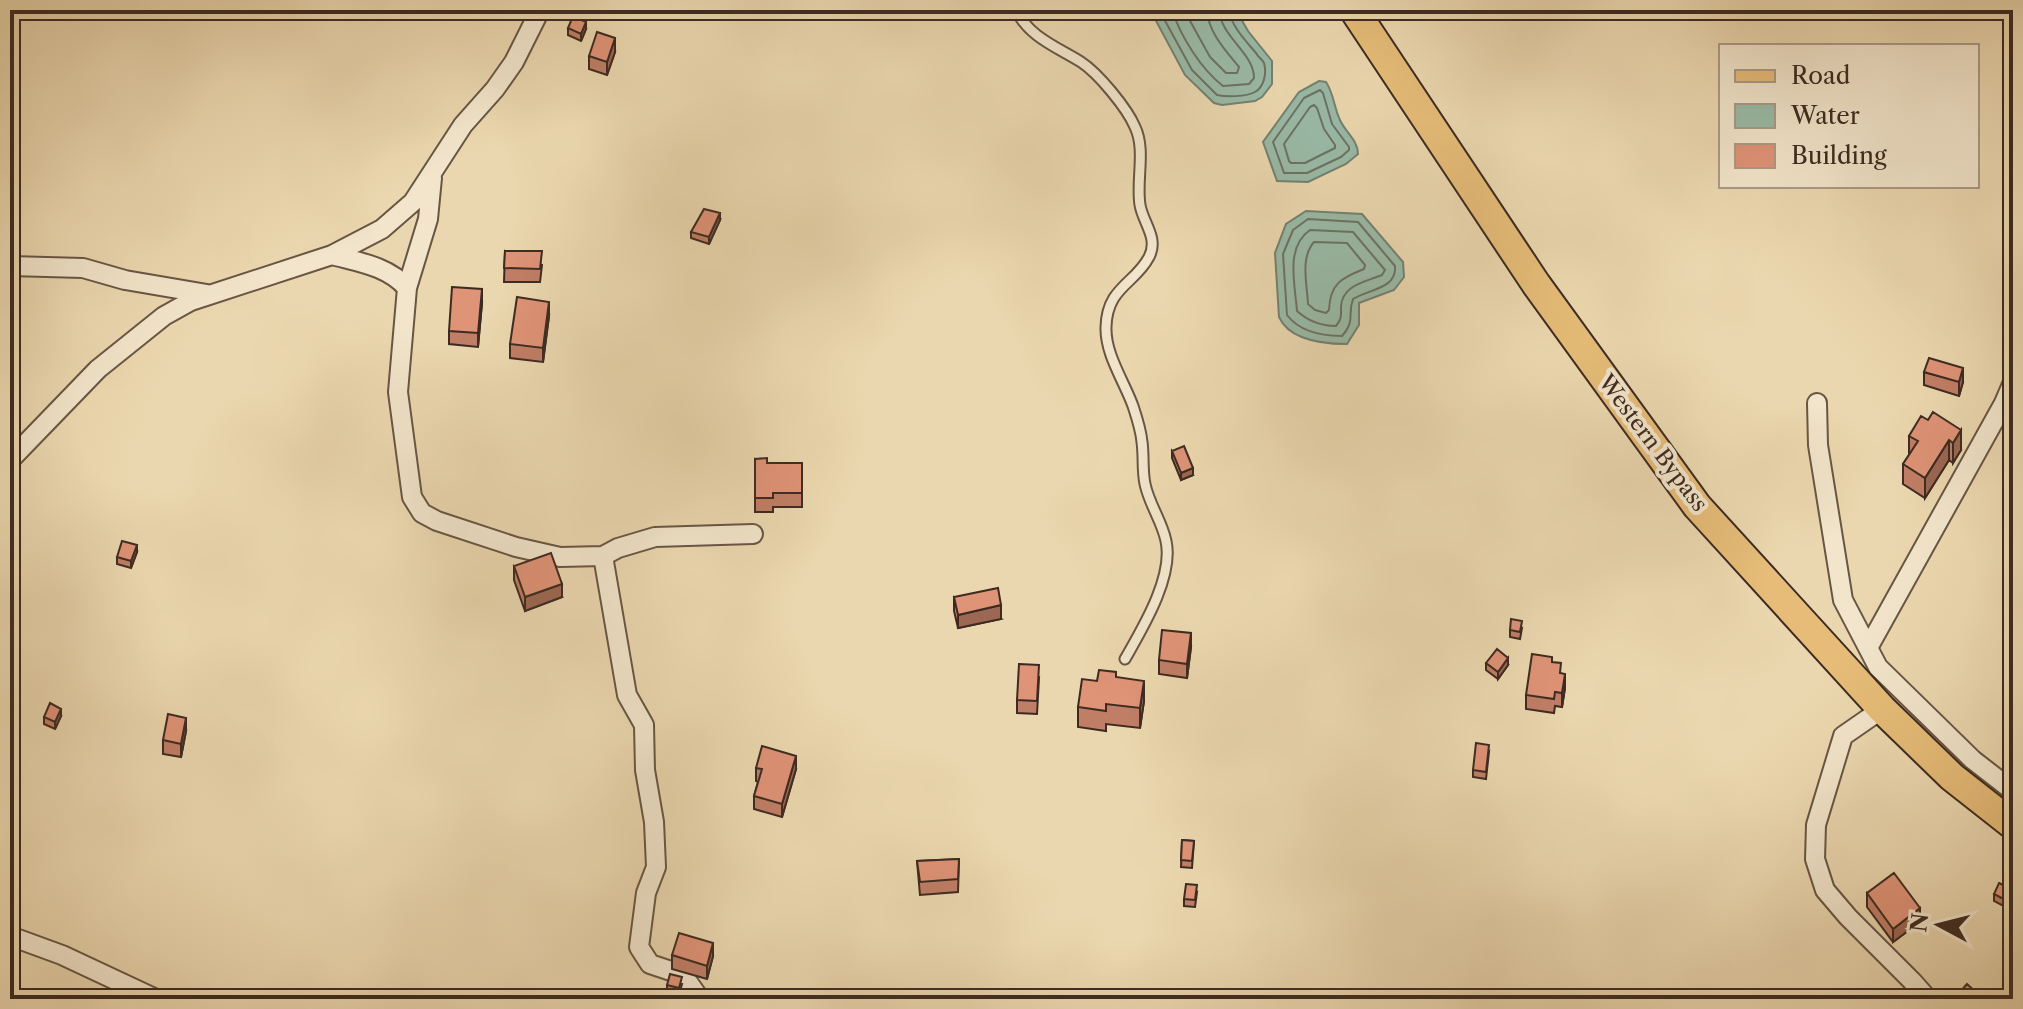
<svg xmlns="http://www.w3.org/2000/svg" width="2023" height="1009" font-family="'Libre Caslon Text',serif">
<rect width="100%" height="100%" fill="#ebd7af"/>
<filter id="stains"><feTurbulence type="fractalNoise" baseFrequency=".0025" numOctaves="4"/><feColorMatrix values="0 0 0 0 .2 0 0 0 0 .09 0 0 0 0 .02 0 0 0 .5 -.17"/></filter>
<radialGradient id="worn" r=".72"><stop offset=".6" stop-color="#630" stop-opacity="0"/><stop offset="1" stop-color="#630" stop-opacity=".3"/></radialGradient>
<path fill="#99baa7" stroke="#748172" stroke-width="2" d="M1154,10h82l12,21 24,30v23l-10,13 -7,4 -33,4 -8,-2 -29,-28 -30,-56z
M1319,81l7,1c8,12 8,26 14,38 5,12 18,20 18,34l-12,10 -38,18 -31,-1 -14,-39 36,-50z
M1306,211l56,3 41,48 1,15 -10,13 -35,13v22l-12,19c-23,0 -57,-3 -68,-27l-4,-64 11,-29z"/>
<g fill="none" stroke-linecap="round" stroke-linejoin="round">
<path stroke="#6b7264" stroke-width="2" d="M1162,10l1,7 29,53 25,25c9,2 29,2 38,-3 9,-5 12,-19 9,-29 -2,-4 -6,-6 -8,-10 -10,-12 -25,-27 -27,-43
M1172,10c9,27 29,59 51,76l26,-2 5,-6c0,-25 -33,-41 -35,-68
M1184,10l26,47 16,16h11l2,-6c-13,-16 -31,-35 -32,-57
M1320,90l3,3 9,31 17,23v3l-8,7 -34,16h-23l-11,-31 31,-44z
M1314,105l3,3 7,21 11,16v3l-30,15h-14l-2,-2 -5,-17 26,-37z
M1308,219l50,3 37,44c2,23 -26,23 -42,33 -6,16 3,21 -11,37 -21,0 -42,-4 -55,-21l-4,-61 10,-24z
M1310,230l43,2 32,38 -3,5c-17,7 -40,10 -41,32 0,8 1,12 -5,19 -15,0 -28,-5 -39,-15 -2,-27 -12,-64 13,-81z
M1314,242l33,1 18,22 -1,4c-23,9 -34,15 -35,41l-3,3 -11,-3 -7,-6c-1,-21 -8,-46 6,-62z"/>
<defs>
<path id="service" d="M1016,10c13,27 41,37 65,52 17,11 46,46 54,65 11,23 1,53 5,78 3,18 19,33 9,52 -14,27 -42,30 -43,70 -1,27 18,54 27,79 4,12 8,24 9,36 2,14 0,28 3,42 4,20 17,37 21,57 8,36 -24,88 -41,118"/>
<path id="minor" d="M332,255c26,7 56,11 75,33l-9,104 14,105 10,16 15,8 79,26 44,10 43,-1 15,-8 37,-11 98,-3
M10,266l73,2 42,12 82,14
M407,288l21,-69 4,-41
M1817,403l1,42 25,155 35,67 95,93 40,31
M10,460l88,-91 66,-53 27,-15 141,-46 50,-26 31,-27 50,-77 32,-36 19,-27 26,-52
M603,556l24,139 17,30 1,45 9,52 2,45 -10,26 -7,54 11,17 33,11 17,24
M1868,648l136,-245 9,-21
M1882,709l-39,27 -27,89 -1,34 10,31 23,27 64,64 16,18
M10,936l52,19 94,44"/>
<path id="primary" d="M1354,10l182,274 161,222 185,203 70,68 61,48"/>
</defs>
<use href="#service" stroke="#685645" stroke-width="13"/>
<use href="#minor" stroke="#685645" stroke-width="22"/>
<use href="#primary" stroke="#3d2b22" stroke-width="32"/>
<use href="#service" stroke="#f2e5cb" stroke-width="9"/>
<use href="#minor" stroke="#f2e5cb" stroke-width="18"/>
<use href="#primary" stroke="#e6bc78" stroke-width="28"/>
</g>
<path fill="#c07e66" stroke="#3d2b22" stroke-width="2" d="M568,28l18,1 -5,12 -13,-6z
M615,52l-8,23 -18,-6v-13z
M720,220l-11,24 -18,-6v-6z
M505,251l37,14 -2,17h-36z
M482,303l-4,44 -29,-3v-13z
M549,316l-6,46 -33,-4v-14z
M1924,372l39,10 -4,14 -35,-11z
M1928,420l33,30 -8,13 -4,-3 -24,38 -22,-14v-20l6,-9v-19z
M1172,451l21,24 -12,5 -9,-22z
M755,459l12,4h35v44h-29v5h-18z
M137,552l-6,16 -14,-4v-7z
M514,566l48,31 -37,14 -11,-31z
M954,597l47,22 -43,9 -4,-17z
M1522,628l-2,11 -10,-2v-7z
M1191,647l-4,31 -28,-4v-14z
M1552,662l9,12 4,14 -3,19 -7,-1 -1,7 -28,-4v-14z
M1486,663l22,2 -10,14 -12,-9z
M1116,677l28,24 -4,27 -34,-4v7l-28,-4v-20l19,-26z
M1039,678l-2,36 -20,-1v-13z
M61,716l-6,13 -11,-5v-7z
M186,731l-5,26 -18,-3v-14z
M1489,752l-3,27 -13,-2v-7z
M756,768l40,1 -14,48 -28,-8v-13l4,-14 -2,-1z
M1182,840l12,1 -2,27 -11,-1z
M959,859l-1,33 -38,3 -3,-34z
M2013,890v12l-4,7 -15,-8v-7z
M1197,892l-2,15 -11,-1v-7z
M1867,893l53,29 -27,20 -26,-35z
M672,955l41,1 -6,23 -35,-10z
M682,984l-3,11 -12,-3v-7z
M1960,992l17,7h-17z"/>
<path fill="#9c6753" stroke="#3d2b22" stroke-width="2" d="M586,22v7l-5,12v-7z
M615,38v14l-8,23v-13z
M720,213v7l-11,24v-7z
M482,289v14l-4,44v-14z
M549,302v14l-6,46v-14z
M1963,368v14l-4,14v-14z
M1961,430v20l-8,13v-20z
M1949,440v20l-24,38v-20z
M1193,468v7l-12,5v-7z
M137,545v7l-6,16v-7z
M562,584v13l-37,14v-14z
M1001,605v14l-43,9v-13z
M1191,633v14l-4,31v-14z
M1508,658v7l-10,14v-7z
M1565,674v14l-3,19v-14z
M1144,681v20l-4,27v-20z
M61,709v7l-6,13v-7z
M186,718v13l-5,26v-13z
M796,756v13l-14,48v-13z
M2013,895v7l-4,7v-7z
M1920,908v14l-27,20v-13z
M713,943v13l-6,23v-13z"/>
<path fill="#df9377" stroke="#3d2b22" stroke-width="2" d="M573,16l13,6 -5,12 -13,-6z
M597,32l18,6 -8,24 -18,-6z
M704,209l16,4 -11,24 -18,-5z
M505,251h37l-2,18 -36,-1z
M452,287l30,2 -4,44 -29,-2z
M517,297l32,5 -6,46 -33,-4z
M1929,358l34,10 -4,14 -35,-10z
M1933,412l28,18 -8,13 -4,-3 -24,38 -22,-14 15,-23 -9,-5 12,-20 7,4z
M1184,446l9,22 -12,5 -9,-22z
M767,458v5h35v30h-29v5h-18v-39z
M122,541l15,4 -6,16 -14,-4z
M551,553l11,31 -37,13 -11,-31z
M998,588l3,17 -43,10 -4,-18z
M1511,619l11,2 -2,11 -10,-2z
M1162,630l29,3 -4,31 -28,-4z
M1497,649l11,9 -10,14 -12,-9z
M1532,654l20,3v5l9,1 -1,10 5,1 -3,19 -7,-1 -1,7 -28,-4z
M1019,664l20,1 -2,36 -20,-1z
M1099,670l17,2v5l28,4 -4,27 -34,-4v7l-28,-4 4,-28 15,2z
M50,703l11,6 -6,13 -11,-5z
M168,714l18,4 -5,26 -18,-4z
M1476,743l13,2 -3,27 -13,-2z
M762,746l34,10 -14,48 -28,-8 8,-27 -6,-1z
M1182,840l12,1 -2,20 -11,-1z
M959,859l-1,20 -38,3 -3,-21z
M1894,873l26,35 -27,21 -26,-36z
M1999,883l14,7v5l-4,7 -15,-8z
M1186,884l11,1 -2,15 -11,-1z
M679,933l34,10 -6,23 -35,-11z
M670,974l12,3 -3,11 -12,-3z
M1967,984l10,9 -5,6h-5l-7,-7z
M714,990l6,2 -3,7h-7z"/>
<g text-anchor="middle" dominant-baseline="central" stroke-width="8" stroke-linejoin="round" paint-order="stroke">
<g font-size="22" fill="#3d2b22" stroke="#f2e5cb">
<text transform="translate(1653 443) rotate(53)">Western Bypass</text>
</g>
</g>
<rect width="2023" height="1009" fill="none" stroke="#ebd7af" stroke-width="40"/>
<rect x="12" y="12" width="1999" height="985" fill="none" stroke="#3d2b22" stroke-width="4"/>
<rect x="20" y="20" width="1983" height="969" fill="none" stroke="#3d2b22" stroke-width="2"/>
<rect x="1719" y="44" width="260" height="144" fill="#f2e5cb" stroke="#aa9b87" stroke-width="2"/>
<rect x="1735" y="70" width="40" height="12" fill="#e6bc78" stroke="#aa9b87" stroke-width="2"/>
<text x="1791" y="84" font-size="24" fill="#3d2b22">Road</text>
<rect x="1735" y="104" width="40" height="24" fill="#99baa7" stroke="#aa9b87" stroke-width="2"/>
<text x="1791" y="124" font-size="24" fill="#3d2b22">Water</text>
<rect x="1735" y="144" width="40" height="24" fill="#df9377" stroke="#aa9b87" stroke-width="2"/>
<text x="1791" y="164" font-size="24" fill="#3d2b22">Building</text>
<g transform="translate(1939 925) rotate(277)" stroke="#f2e5cb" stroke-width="6" paint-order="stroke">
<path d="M0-6L14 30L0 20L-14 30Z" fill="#3d2b22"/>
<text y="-12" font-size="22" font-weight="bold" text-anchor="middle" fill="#3d2b22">N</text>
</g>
<rect width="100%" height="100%" filter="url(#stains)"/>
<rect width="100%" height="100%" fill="url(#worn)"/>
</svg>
